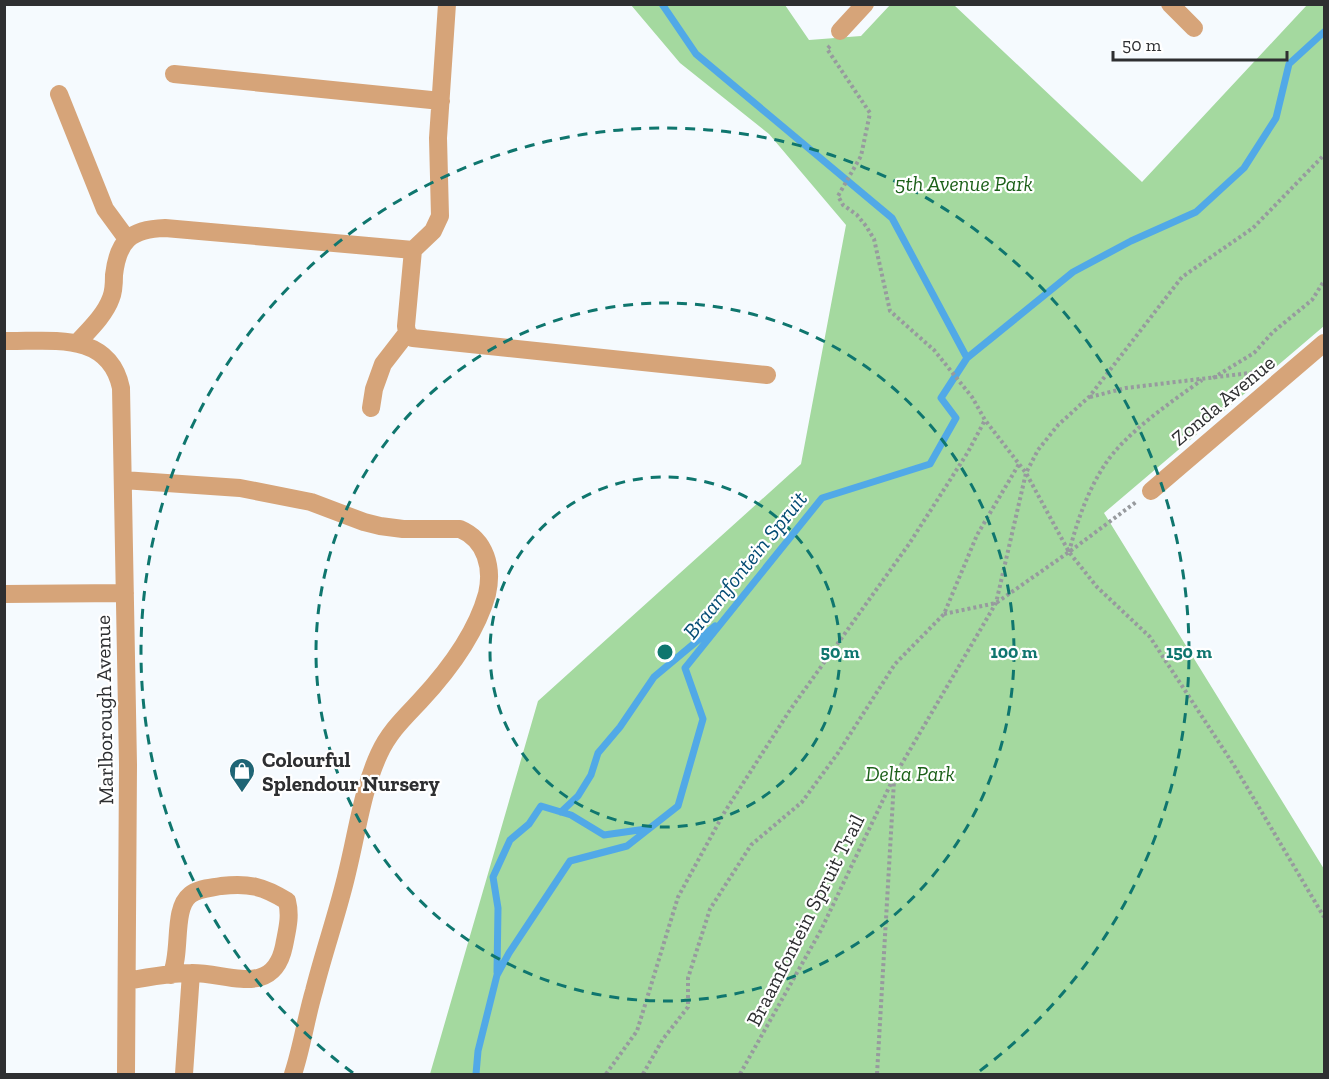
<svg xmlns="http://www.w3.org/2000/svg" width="1329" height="1079" font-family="'Zilla Slab',serif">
<rect width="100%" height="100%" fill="#f5fafe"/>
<path fill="#a4d99f" d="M631,5h154l24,35 52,-4 29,-31h64l188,177 165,-177h17v321l-220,187 220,356v205h-894l108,-373 263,-237 45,-239 -77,-91 -89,-71z"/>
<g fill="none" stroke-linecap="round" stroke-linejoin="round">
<path stroke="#51a9e7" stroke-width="7" d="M662,4l34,50 196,164 75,140
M561,812l17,-16 13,-21 7,-22 22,-26 34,-50 61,-51
M497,972l1,-64 -5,-31 17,-37 19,-16 12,-18 30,9 33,20 42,-6
M476,1074l2,-23 19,-76 12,-22 61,-92 57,-15 51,-40 25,-87 -18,-51 137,-170 108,-34 26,-46 -15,-20 26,-40 106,-86 58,-31 65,-29 48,-44 32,-50 13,-54 35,-32"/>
<path stroke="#979a9e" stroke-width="4" stroke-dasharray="3 3" stroke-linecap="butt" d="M830,46l-3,3 43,64 -9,43 -23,40 5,9 14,10 9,11 8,13 16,72 44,39 38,47 13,23 41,53 43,79 28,35 53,50 85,130 89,150
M1213,378l41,-25 19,-21 39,-32 12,-19
M1090,397l36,-9 132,-16
M1069,552c8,-30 18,-60 35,-86 20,-32 67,-64 98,-86
M944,614l52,-11 73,-51 67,-50
M606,1074l31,-43 41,-134 46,-84 66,-103 119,-166 59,-92 17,-32
M643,1074l20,-35 25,-32v-29l22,-69 41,-64 51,-43 36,-49 57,-89 49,-50 33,-79 42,-71
M740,1074l81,-144 73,-153 102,-174 30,-130 12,-23 20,-25 31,-28 93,-120 71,-49 71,-73
M877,1074l17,-293"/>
<path stroke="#d6a479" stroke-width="18" d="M1170,4l24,24
M840,31l25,-27
M174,74l267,27
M59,94l46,115 22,30
M413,250l-7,76 1,7 6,5 354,37
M4,341c45,1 105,-11 117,47l7,377 -2,309
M77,343c12,-13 28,-28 34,-45 3,-7 3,-15 3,-23 4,-34 16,-46 51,-47l248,22 20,-19 7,-15 -2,-78 9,-134
M371,408l3,-19 9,-25 24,-31
M123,480l117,8 71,14 53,20 16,4 23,3h57c26,11 33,39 27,65 -11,40 -39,77 -67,107 -16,17 -31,31 -41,53 -17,37 -22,79 -32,119 -9,39 -23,78 -33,118 -8,27 -12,56 -21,83
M1151,491l173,-148
M4,594l121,-1
M127,981c21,-4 43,-8 64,-8 36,-1 82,26 93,-27 3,-16 7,-29 3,-45 -24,-15 -38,-18 -66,-15 -10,2 -23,2 -31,9 -18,14 -8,59 -19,80
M184,1074l7,-101"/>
</g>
<g fill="none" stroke="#0f766e" stroke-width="3" stroke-dasharray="10 8">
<circle cx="665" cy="652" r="175"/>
<circle cx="665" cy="652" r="349"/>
<path d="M353 1073A524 524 0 1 1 977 1073"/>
</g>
<defs>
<symbol id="shop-pin" viewBox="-11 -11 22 30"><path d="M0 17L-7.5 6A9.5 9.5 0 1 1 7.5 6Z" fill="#1f6575" stroke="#fff"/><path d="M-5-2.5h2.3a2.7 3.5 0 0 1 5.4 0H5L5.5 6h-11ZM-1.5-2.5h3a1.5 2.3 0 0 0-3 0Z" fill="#fff"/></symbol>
</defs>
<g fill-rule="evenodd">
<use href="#shop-pin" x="227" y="756" width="30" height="40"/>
</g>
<g text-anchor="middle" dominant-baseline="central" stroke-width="4.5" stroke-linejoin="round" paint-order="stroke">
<g font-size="21" font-style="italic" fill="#1c6019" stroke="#fff">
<text x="964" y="183">5th Avenue Park</text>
<text x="910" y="773">Delta Park</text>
</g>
<g font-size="21" fill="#2e2f31" stroke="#fff">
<text transform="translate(1223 400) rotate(-40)">Zonda Avenue</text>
<text transform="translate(104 710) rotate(-91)">Marlborough Avenue</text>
<text transform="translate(805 920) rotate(-63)">Braamfontein Spruit Trail</text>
</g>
<g font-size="21" font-weight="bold" fill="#2e2f31" stroke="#fff" text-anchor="start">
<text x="262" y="759">Colourful<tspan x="262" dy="24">Splendour Nursery</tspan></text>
</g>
<g font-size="22" font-style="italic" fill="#044c74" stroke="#fff">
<text transform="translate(745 565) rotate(-51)">Braamfontein Spruit</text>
</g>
</g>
<circle cx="665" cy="652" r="9" fill="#0f766e" stroke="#fff" stroke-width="3"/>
<g font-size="18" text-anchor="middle" font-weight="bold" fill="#0f766e" stroke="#fff" stroke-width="4.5" stroke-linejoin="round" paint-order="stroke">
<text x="840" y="658">50 m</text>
<text x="1014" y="658">100 m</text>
<text x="1189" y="658">150 m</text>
</g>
<rect width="1329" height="1079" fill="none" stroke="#2e2f31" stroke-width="12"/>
<path d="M1113 51v9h174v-9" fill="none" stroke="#2e2f31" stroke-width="3"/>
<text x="1122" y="51" font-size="18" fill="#2e2f31" stroke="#ffffff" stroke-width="4.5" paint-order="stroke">50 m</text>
</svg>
